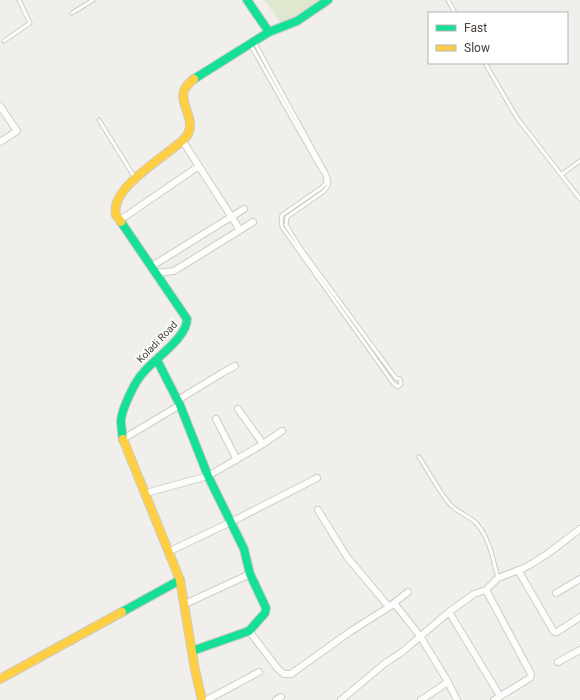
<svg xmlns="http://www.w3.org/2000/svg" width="580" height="700" font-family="Roboto,sans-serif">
<rect width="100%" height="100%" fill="#f1efeb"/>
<path fill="#dfe8ce" d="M264,0h60l-43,23z"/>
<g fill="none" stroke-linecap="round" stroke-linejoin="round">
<defs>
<path id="lane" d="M448,0l7,13
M72,13l21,-13
M4,41l26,-18 -11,-23
M250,44l68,120 7,11 1,8 -5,5 -39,27 -1,4 1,8 111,156 5,4 3,-3 -1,-5 -4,-1 -4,-5 -91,-124 -15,-24 1,-8 36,-25c7,-6 7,-11 3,-19l-54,-98 -18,-34
M485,63l32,55 63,81
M99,120l36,58
M561,175l19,-14
M419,457c10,15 18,31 29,45 7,10 21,13 29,22 13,15 16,36 21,54"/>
<path id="street" d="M0,106l17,25 -17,11
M182,140l58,90
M120,220l79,-54
M152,266l92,-57
M156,273l18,-2 79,-49
M178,400l44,-27 13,-7
M238,409l25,35
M216,419l21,41
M123,439l57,-34
M146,493l62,-17 55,-32 19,-13
M318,510l29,47 42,50
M168,552l63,-30 86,-44
M518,570l36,62h3l23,-15
M486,590l45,84 -1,4 -36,22
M556,593l24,-14
M394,603l26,33 28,46 9,18
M185,604l65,-30
M449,612l25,-18 12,-4 12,-12 26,-10 9,-5 17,-11 30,-23
M249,631l29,38 6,5h7l60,-43 38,-24 19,-15
M558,662l22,-12
M207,700l52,-28
M276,700l5,-3
M341,700l43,-36 18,-12 47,-40 51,84
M421,700l27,-18"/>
<path id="fast" d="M247,0l22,32
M194,79l75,-47 28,-11 31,-21
M121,222l66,97c0,19 -33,40 -44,54 -8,8 -21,36 -22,47 0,6 1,13 2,19
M157,360l23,45 28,71 36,73 6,25 16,34 -1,5 -16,18 -57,20
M122,612l58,-32"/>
<path id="slow" d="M121,222c-1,-2 -4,-5 -5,-7 -7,-28 53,-60 69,-77 14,-15 -6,-33 -1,-47 2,-5 6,-9 10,-12
M123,439l57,141 15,90 7,30
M0,679l122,-67"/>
</defs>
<use href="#lane" stroke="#ceccc9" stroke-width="5"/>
<use href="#street" stroke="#ceccc9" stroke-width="8"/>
<use href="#fast" stroke="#cfcbc3" stroke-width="10"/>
<use href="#slow" stroke="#cfcbc3" stroke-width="10"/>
<use href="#lane" stroke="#fdfdfc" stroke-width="3"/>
<use href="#street" stroke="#fdfdfc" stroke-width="6"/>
<use href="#fast" stroke="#16e098" stroke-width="8"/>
<use href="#slow" stroke="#ffcf43" stroke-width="8"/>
</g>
<g text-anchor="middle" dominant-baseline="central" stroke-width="3.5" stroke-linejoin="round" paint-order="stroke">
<g font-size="10" fill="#464038" stroke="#fff">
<text transform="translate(157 342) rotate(-46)">Koladi Road</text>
</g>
</g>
<rect x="428" y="12" width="140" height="52" fill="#ffffff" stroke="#b5b3af"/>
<rect x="436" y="25" width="20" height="6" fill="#16e098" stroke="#b5b3af"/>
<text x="464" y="32" font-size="12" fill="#464038">Fast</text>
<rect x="436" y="45" width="20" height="6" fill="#ffcf43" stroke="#b5b3af"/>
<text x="464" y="52" font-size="12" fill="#464038">Slow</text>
</svg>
